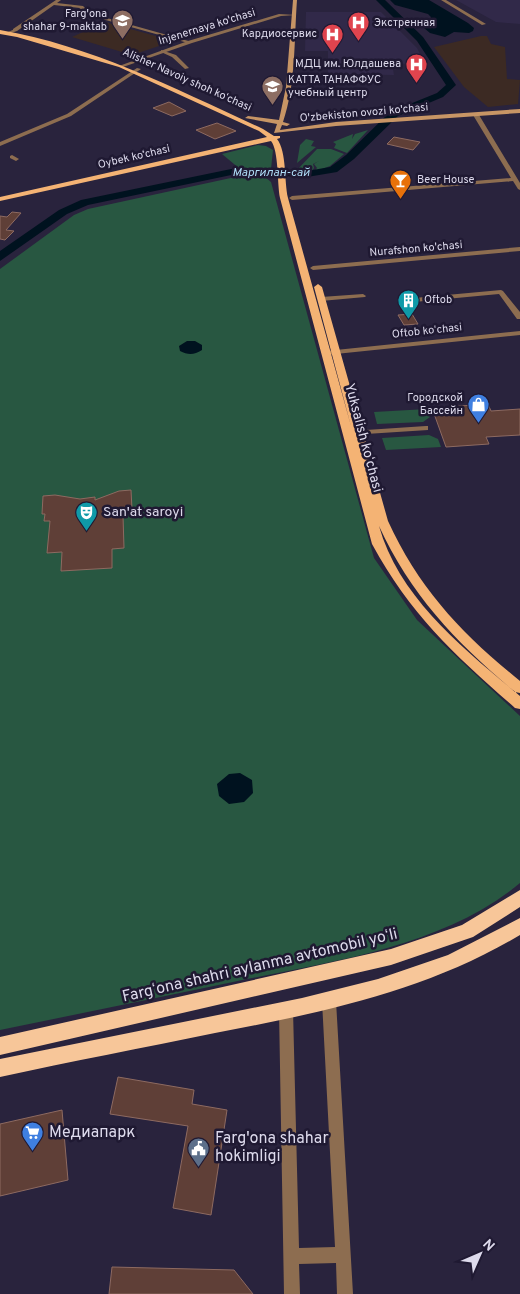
<svg xmlns="http://www.w3.org/2000/svg" width="520" height="1294" font-family="Overpass,sans-serif">
<rect width="100%" height="100%" fill="#29233d"/>
<path fill="#312949" d="M456,0h64v24l-24,-2z
M306,12h75l36,36 9,17 -34,-2 2,12 -66,-1v-23h-23z"/>
<path fill="#3c2a23" d="M105,22l69,19 -42,14 -60,-18z
M481,36h6l4,8 14,3 2,32 13,1 -2,24 -30,3 -24,-20 -30,-40z"/>
<path fill="#285741" d="M368,130l-21,23 -13,-5 2,-4 -3,-2 20,-8 -1,5 3,-5z
M306,139l8,2 -3,5 5,1 -19,16 3,-18z
M258,145l8,1 7,4 -2,19h-31l-18,-15z
M317,149h14l13,5 -14,12 -16,6 3,-4 -3,-4 5,-3 -6,3 1,4 -3,4 -14,-2z
M240,176l25,1 6,5 103,376 43,62 103,96v167c-76,64 -192,79 -287,99 -77,16 -155,32 -233,48v-761l74,-54 14,-6z
M427,409l3,8 -7,5 -46,2 -3,-12z
M429,435l9,4 3,8 -55,3 -4,-12z"/>
<path fill="#00121f" d="M390,0h39l39,23 6,5 -1,3 -4,2 -15,-1 -9,5 -15,-4 -6,-5 6,-6 1,-5 -3,-3 -33,-9z
M187,341h8l7,4v5c-8,5 -14,5 -22,1l-1,-5z
M240,773l12,7 1,13 -9,9 -15,2 -10,-8 -2,-12 12,-10z"/>
<g fill="none" stroke-linecap="round" stroke-linejoin="round">
<path fill="#00121f" fill-rule="evenodd" d="M376,0h9l38,37 33,48 -13,12 -45,19 -44,43 -17,13 -30,5 -71,-3 -148,31 -21,9 -67,47v-10l59,-41 22,-10 155,-32 71,3 23,-4 16,-12 44,-43 47,-19 9,-8 -29,-44z"/>
</g>
<path fill="#5f3f37" stroke="#8d6a61" d="M169,102l17,9 -14,5 -19,-8z
M217,123l19,8 -21,8 -19,-9z
M394,137l26,5 -7,8 -26,-6z
M12,212l9,1 -15,17 8,1 -9,9 -5,-1v-23l7,1z
M412,314l6,10 -14,1 -6,-10z
M488,404l3,7 29,-2v26l-34,2 3,7 -43,3 -14,-39z
M131,490l1,19h-5v6l-4,1 1,32 -12,1v19l-51,3 1,-19 -15,1 3,-32h-6l1,-7h-3l1,-18 12,-1 25,4 15,-2v3l24,-9z
M118,1077l76,13 -2,14 35,6 -16,105 -38,-7 15,-82 -78,-12z
M62,1110l6,70 -68,16v-72z
M112,1267l122,3 19,24h-144z"/>
<g fill="none" stroke-linecap="round" stroke-linejoin="round">
<path fill="#8d6d50" fill-rule="evenodd" d="M426,426h2v4l-62,4 -4,-2 4,-2z"/>
<path fill="#8d6d50" fill-rule="evenodd" d="M56,0h5l-4,3 26,3 2,2 -3,3 110,31 -4,1 -111,-31 3,-4 -26,-3 -37,26h-4v-2z
M441,0h5l40,24 -4,1z
M161,50l15,5 13,13 -4,1 -13,-12 -11,-5z
M137,68l4,1 -70,47 -71,30v-4l67,-28z
M476,113l3,2 41,68v7l-2,-1 -5,-8 -221,19 -3,-2 3,-2 219,-18 -38,-63z
M12,155l7,4 -3,2 -6,-3v-2z
M520,247v4l-207,19 -3,-2 3,-2z
M501,290l2,1 17,21v7h-3l-18,-25 -85,8 -3,-2 3,-2z
M363,294l3,2 -1,1 -44,4 -3,-2 3,-2z
M520,331v4l-194,20 -4,-2 4,-2z
M329,995l5,1 2,5 17,293h-16l-1,-31 -37,1 1,30h-16l-5,-284 2,-5 5,-2 5,2 2,5 6,238 36,-1 -13,-246 2,-5z"/>
<path fill="#8d6d50" fill-rule="evenodd" d="M279,14l17,1 -15,1 -89,27 -69,24 -4,-1 69,-25z
M15,29l2,2 -9,3v-2z"/>
<path fill="#c79565" fill-rule="evenodd" d="M293,0h4c-3,40 -1,84 -14,122l7,2 -3,2 -5,-1 -2,5 56,-8 184,-13v4l-184,13 -62,7 3,-9 -32,-6 3,-2 31,4 7,-33z"/>
<path fill="#f4b374" fill-rule="evenodd" d="M0,30c93,16 178,60 263,99l11,7h6v2l-3,1c10,13 7,42 11,59l63,228 -37,-139 4,-3 4,3 66,234c31,68 74,113 132,160v12l-5,-1c-58,-49 -104,-96 -136,-166 20,72 86,124 141,170v13l-5,-1c-60,-53 -104,-92 -143,-164l-92,-346c-3,-15 -1,-47 -9,-57l-271,60v-4l267,-60 -8,-6 -140,-64 -102,-30 -17,-3z"/>
<path fill="#f7c699" fill-rule="evenodd" d="M520,890v17l-47,30 -82,28 -391,90v-18l391,-88 71,-24z
M520,918v17c-93,56 -199,78 -305,98 -72,15 -143,28 -215,44v-18l302,-61 76,-19 70,-24z"/>
</g>
<defs>
<symbol id="school-pin" viewBox="-11 -11 22 30"><path d="M0 17L-7.5 6A9.5 9.5 0 1 1 7.5 6Z" fill="#8d6e63" stroke="#1f1932"/><path d="M0-5L7-2L0 1L-7-2ZM-4 1L0 2.5L4 1V4Q0 6-4 4Z" fill="#fff"/></symbol>
<symbol id="hospital-pin" viewBox="-11 -11 22 30"><path d="M0 17L-7.5 6A9.5 9.5 0 1 1 7.5 6Z" fill="#e0444e" stroke="#1f1932"/><path d="M-5-5h3v3.5h4V-5h3V5h-3V1.5h-4V5h-3Z" fill="#fff"/></symbol>
<symbol id="bar-pin" viewBox="-11 -11 22 30"><path d="M0 17L-7.5 6A9.5 9.5 0 1 1 7.5 6Z" fill="#e8710a" stroke="#1f1932"/><path d="M-6-5H6L.8 .8V4.5H3.5V6h-7V4.5H-.8V.8Z" fill="#fff"/></symbol>
<symbol id="building-pin" viewBox="-11 -11 22 30"><path d="M0 17L-7.5 6A9.5 9.5 0 1 1 7.5 6Z" fill="#0f9aa8" stroke="#1f1932"/><path d="M-4-6H4V6H1V3H-1V6H-4ZM-2.5-4.3h1.7v1.8h-1.7ZM.8-4.3h1.7v1.8H.8ZM-2.5-1h1.7V.8h-1.7ZM.8-1h1.7V.8H.8Z" fill="#fff"/></symbol>
<symbol id="shop-pin" viewBox="-11 -11 22 30"><path d="M0 17L-7.5 6A9.5 9.5 0 1 1 7.5 6Z" fill="#3f7fe0" stroke="#1f1932"/><path d="M-5-2.5h2.3a2.7 3.5 0 0 1 5.4 0H5L5.5 6h-11ZM-1.5-2.5h3a1.5 2.3 0 0 0-3 0Z" fill="#fff"/></symbol>
<symbol id="theatre-pin" viewBox="-11 -11 22 30"><path d="M0 17L-7.5 6A9.5 9.5 0 1 1 7.5 6Z" fill="#0f9aa8" stroke="#1f1932"/><path d="M-5-5.5Q0-4 5-5.5V0Q5 5 0 6Q-5 5-5 0ZM-3.3-2.5H-1v1.5H-3.3ZM1-2.5H3.3v1.5H1ZM-2.8 1Q0 5.5 2.8 1Z" fill="#fff"/></symbol>
<symbol id="supermarket-pin" viewBox="-11 -11 22 30"><path d="M0 17L-7.5 6A9.5 9.5 0 1 1 7.5 6Z" fill="#3f7fe0" stroke="#1f1932"/><path d="M-6-5.5h2.5l.6 2H6L4.5 2H-2.5L-4.4-4H-6ZM-1.5 3.2a1.3 1.3 0 1 0 .1 0ZM3 3.2a1.3 1.3 0 1 0 .1 0Z" fill="#fff"/></symbol>
<symbol id="civic-pin" viewBox="-11 -11 22 30"><path d="M0 17L-7.5 6A9.5 9.5 0 1 1 7.5 6Z" fill="#5c6f8a" stroke="#1f1932"/><path d="M-.6-6.5H3V-4.5H.6V-3L4-1V1h2V6H-6V1h2V-1L-.6-3ZM-1.2 2.5V6h2.4V2.5Z" fill="#fff"/></symbol>
</defs>
<g fill-rule="evenodd">
<use href="#school-pin" x="110" y="8" width="25" height="34"/>
<use href="#hospital-pin" x="346" y="10" width="25" height="34"/>
<use href="#hospital-pin" x="320" y="22" width="25" height="34"/>
<use href="#hospital-pin" x="404" y="52" width="25" height="34"/>
<use href="#school-pin" x="260" y="74" width="25" height="34"/>
<use href="#bar-pin" x="388" y="168" width="25" height="34"/>
<use href="#building-pin" x="396" y="288" width="25" height="34"/>
<use href="#shop-pin" x="466" y="392" width="25" height="34"/>
<use href="#theatre-pin" x="74" y="500" width="25" height="34"/>
<use href="#supermarket-pin" x="20" y="1120" width="25" height="34"/>
<use href="#civic-pin" x="186" y="1136" width="25" height="34"/>
</g>
<g text-anchor="middle" dominant-baseline="central" stroke-width="5" stroke-linejoin="round" paint-order="stroke">
<g font-size="11" fill="#dddaec" stroke="#1f1932" text-anchor="end">
<text x="107" y="14">Farg'ona<tspan x="107" dy="13">shahar 9-maktab</tspan></text>
<text x="374" y="23" text-anchor="start">Экстренная</text>
<text x="317" y="34">Кардиосервис</text>
<text x="401" y="64">МДЦ им. Юлдашева</text>
<text x="288" y="80" text-anchor="start">КАТТА ТАНАФФУС<tspan x="288" dy="13">учебный центр</tspan></text>
<text x="417" y="180" text-anchor="start">Beer House</text>
<text x="424" y="300" text-anchor="start">Oftob</text>
<text x="463" y="398">Городской<tspan x="463" dy="13">Бассейн</tspan></text>
</g>
<g font-size="11" fill="#dddaec" stroke="#1f1932">
<text transform="translate(207 27) rotate(-17)">Injenernaya ko'chasi</text>
<text transform="translate(187 80) rotate(24)">Alisher Navoiy shoh koʻchasi</text>
<text transform="translate(364 113) rotate(-5)">O'zbekiston ovozi ko'chasi</text>
<text transform="translate(134 157) rotate(-13)">Oybek ko‘chasi</text>
<text transform="translate(416 249) rotate(-5)">Nurafshon ko'chasi</text>
<text transform="translate(427 331) rotate(-6)">Oftob koʻchasi</text>
</g>
<g font-size="12" font-style="italic" fill="#afddf7" stroke="#1f1932">
<text x="271" y="173">Маргилан-сай</text>
</g>
<g font-size="14" fill="#dddaec" stroke="#1f1932">
<text transform="translate(363 438) rotate(75)">Yuksalish koʻchasi</text>
</g>
<g font-size="14" fill="#dddaec" stroke="#1f1932" text-anchor="start">
<text x="103" y="512">San'at saroyi</text>
</g>
<g font-size="16" fill="#dddaec" stroke="#1f1932">
<text transform="translate(260 966) rotate(-13)">Fargʻona shahri aylanma avtomobil yoʻli</text>
</g>
<g font-size="16" fill="#dddaec" stroke="#1f1932" text-anchor="start">
<text x="49" y="1133">Медиапарк</text>
<text x="215" y="1139">Farg'ona shahar<tspan x="215" dy="18">hokimligi</tspan></text>
</g>
</g>
<g transform="translate(480 1254) rotate(45)" stroke="#1f1932" stroke-width="4" paint-order="stroke">
<path d="M0-4L9 19L0 12L-9 19Z" fill="#dddaec"/>
<text y="-8" font-size="14" font-weight="bold" text-anchor="middle" fill="#dddaec">N</text>
</g>
</svg>
